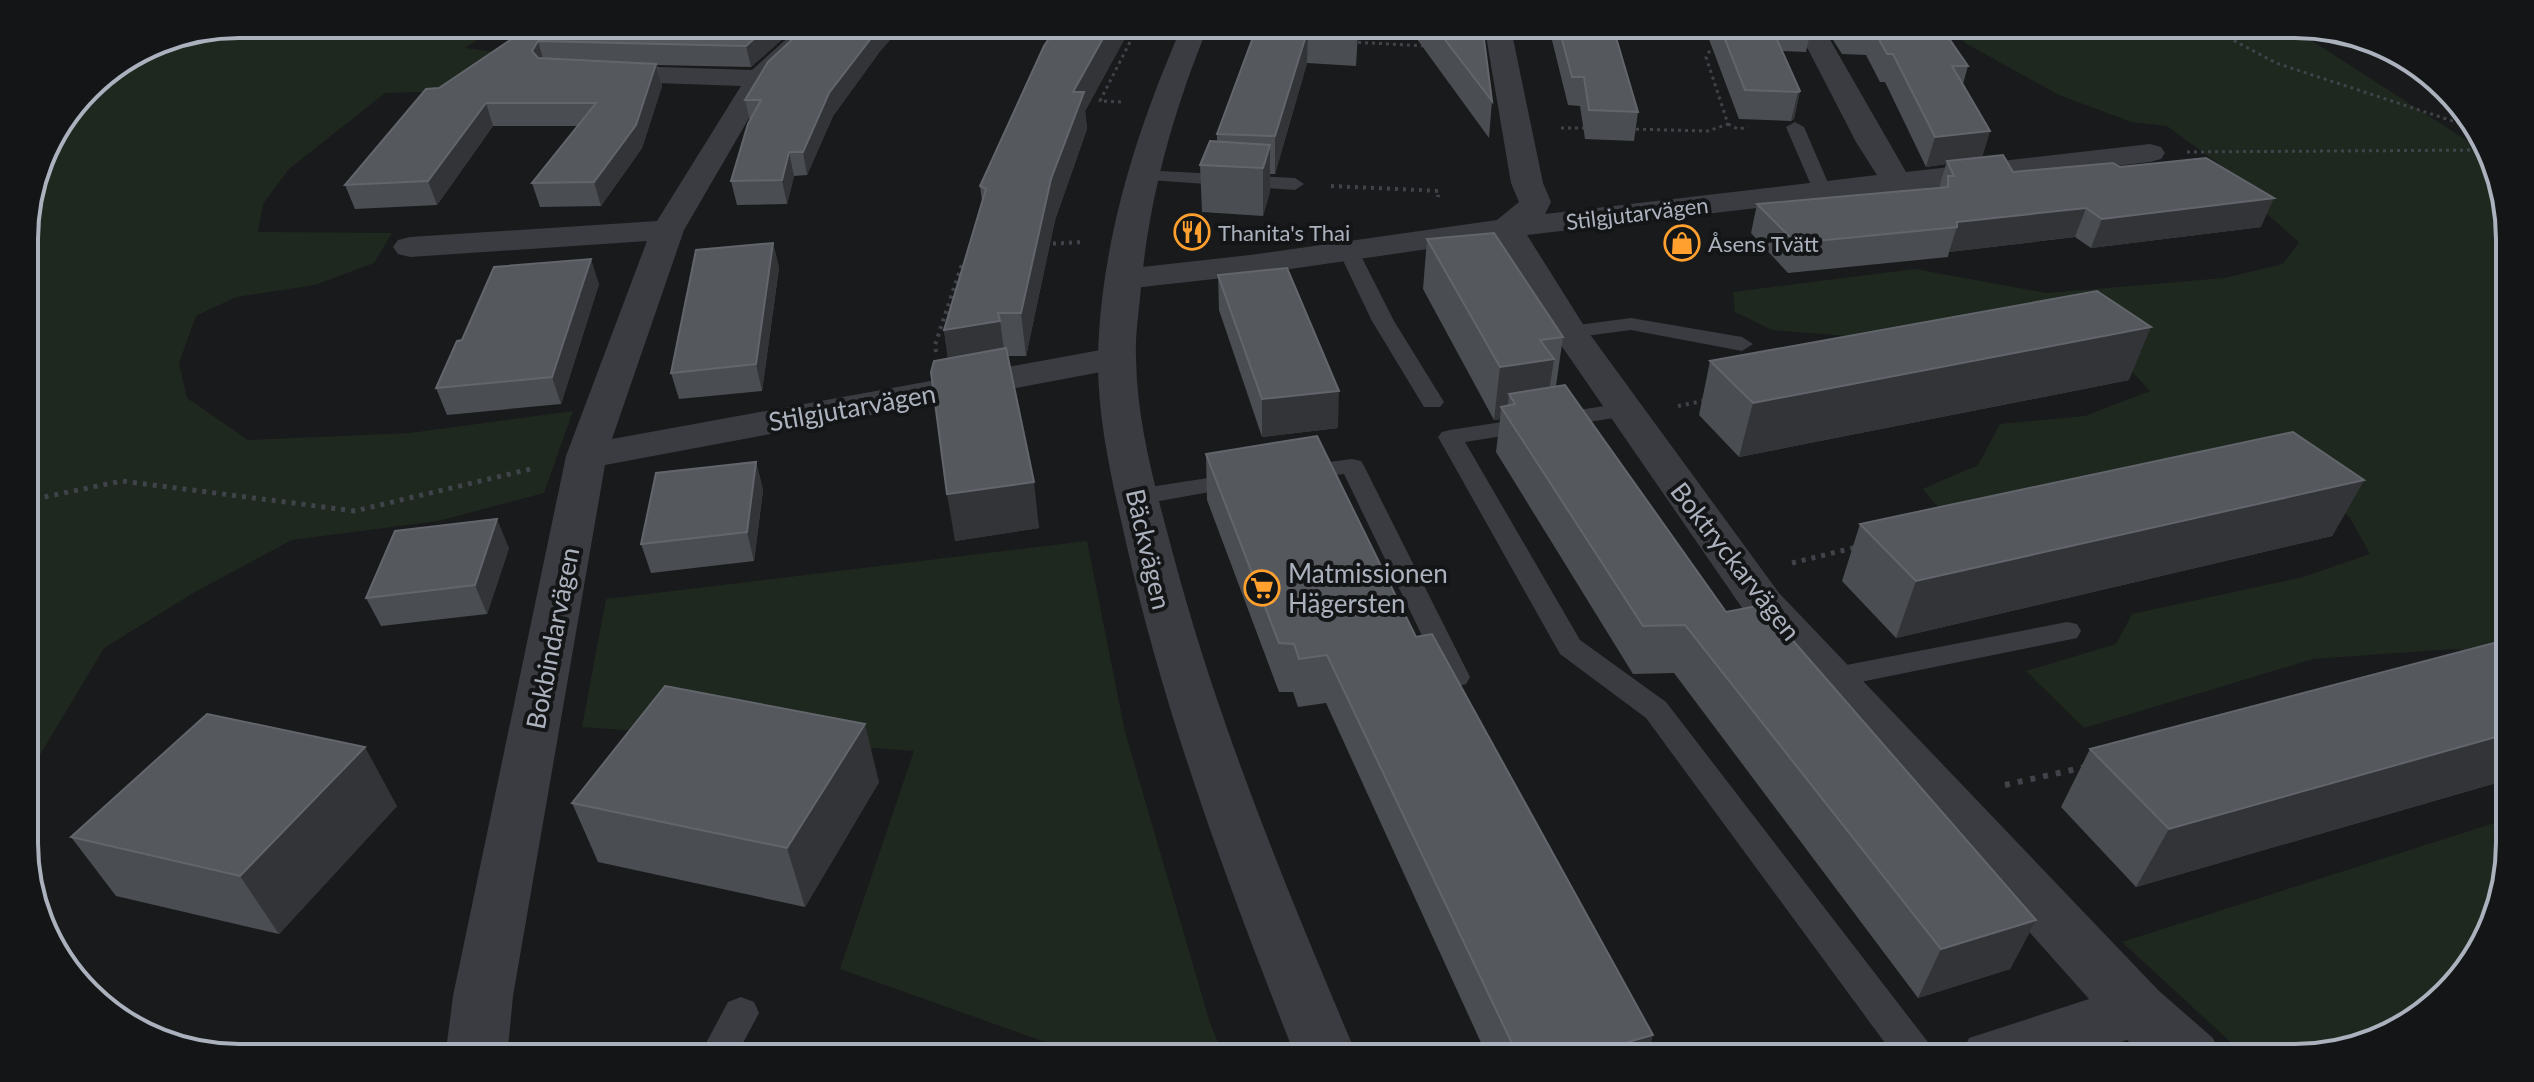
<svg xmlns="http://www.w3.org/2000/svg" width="2534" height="1082" font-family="Lato,sans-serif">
<rect width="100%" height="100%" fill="#191a1c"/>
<path fill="#1f281f" d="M239,24h263l-37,24 96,12 -39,29 -137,4 -96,76 -26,35 -5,28 134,1 -18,30 -59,22 -79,12 -40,19 -17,47 8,35 61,42 162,-7 163,-22 -29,82 -106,28 -146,19 -97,52 -91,56 -78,130 -2,-553 22,-81 51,-66 60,-38z
M1952,24h334l197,127 25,60 1,442 -56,-4 -140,10 -229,69 -58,-57 90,-27 16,-30 171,-37 67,-23 -21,-38 -55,-38 -351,35 -20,-24 55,-24 22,-41 85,-8 65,-25 -32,-34 -346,-27 -37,-18 -2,-20 182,-23 132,24 177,-15 59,-14 16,-22 -46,-40 -34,-38 -52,-38 -36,-4 -72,-27 -94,-52z
M1087,541l38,191 85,291 14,35h-184l5,-16 -205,-73 74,-218 -332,-24 24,-128z
M2510,818v25l-16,82 -79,96 -107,37h-60l-126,-116z"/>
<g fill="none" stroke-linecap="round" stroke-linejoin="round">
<path stroke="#404349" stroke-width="3" stroke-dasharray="3 4" stroke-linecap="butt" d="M2203,24l73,39 198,65
M1235,36l22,1
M1351,42l77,4
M1121,102l-21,-1 36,-71 13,1
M1728,124l10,5 10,-2
M1561,128h26
M1629,129l79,2 20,-7 -22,-67 3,-5 9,-1
M2187,152l296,-2"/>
<path stroke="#404349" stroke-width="4" stroke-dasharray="3 5" stroke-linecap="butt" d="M1331,186l108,5 -1,6
M1045,244l38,-2
M936,352l-1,-7 26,-78 6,-6
M1678,406l30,-6"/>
<path stroke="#404349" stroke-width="5" stroke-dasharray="4 6" stroke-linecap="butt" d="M25,501l97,-20 233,30 180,-43
M1792,563l65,-16"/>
<path stroke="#404349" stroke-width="6" stroke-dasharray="5 8" stroke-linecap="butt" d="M2005,785l80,-18"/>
<path fill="#3a3c42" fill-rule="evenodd" d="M1795,122l9,5 28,65 -2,4 -7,2 -9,-6 -28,-65z
M1140,170l155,8 9,6 -9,6 -161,-11 -3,-4 3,-4z
M1348,244l10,6 36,71 50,81 -4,5h-16l-52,-86 -34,-71z
M1631,318l111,19 11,7 -11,7 -111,-21 -61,8 -11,-6 11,-6z
M1624,403l8,2 4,5 -4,5 -167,27 115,198 86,62 265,344 5,12h-40l-250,-340 -86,-64 -122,-217 4,-5 8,-2z
M1352,459l9,2 3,5 106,211 -4,7 -10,3 -10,-3 -4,-7 -98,-203 -46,6 -9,-2 -3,-5 3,-5 9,-2z
M1240,473l9,2 3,5 -3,5 -112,20 -9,-3 -4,-5 4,-5 9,-3z
M2067,622l10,2 4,7 -4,7 -246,50 -10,-3 -4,-7 4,-7 10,-3z
M741,997l13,5 5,11 -24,45h-37l30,-56z"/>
<path fill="#3a3c42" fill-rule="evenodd" d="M803,24h28l-61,58 -86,148 -72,209 505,-92 13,3 6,8 -6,8 -13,3 -512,96 -92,531 -6,62h-62l8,-62 113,-540 81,-215 -237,16 -12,-3 -5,-7 5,-7 12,-3 247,-16 84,-135 -140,-5 -10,-2 -4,-6 4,-6 10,-2 151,5z
M1484,24h26l33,159 8,19 -6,12 332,-39 -21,-33 -61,-118h26l85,148 244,-28 11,3 4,6 -4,6 -11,3 -623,73 59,94 193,264 380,398 54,47 9,20h-75l-20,-18 -52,18h-115l9,-20 120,-39 -342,-384 -195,-283 -56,-93 -246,36 -126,14 -12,-3 -5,-7 5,-7 12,-3 126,-14 247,-35 22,-18 -8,-19z"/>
<path fill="#3a3c42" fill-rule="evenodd" d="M1183,24h26c-37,90 -61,177 -69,274 -2,20 -5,40 -4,60 1,67 20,132 37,196 46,173 115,339 185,504h-62c-66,-168 -129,-335 -169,-511 -14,-62 -30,-127 -29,-191 3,-115 39,-228 85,-332z"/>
</g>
<path fill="#4a4d51" d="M534,24h265l-48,43 -94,-2 5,21 -20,62 -41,58 -61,1 -8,-24 46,-57h-85l-56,79 -82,4 -10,-24 94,-97z
M1258,24l100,8 -2,34 -49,-3 -32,111h-5v17l-7,25 -61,-4 -2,-47 17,-24v-7z
M1406,24h76l10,77 -3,37z
M1548,24h264v1l-6,27 -24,-1 18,40 -6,28 -3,2 -52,-2 -32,-85 -93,-3 24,81 -4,29 -49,-2 -5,-33 -12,-1z
M1823,24h117l28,42 -5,18 27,47 -8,26 31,15 107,-5 141,60 -170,21 -16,-11 -126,15 -1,5 -160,16 -37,-40 6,-29 182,-16 7,-24 -20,3 -41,-85h-5l-14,-27 -24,-1z
M1125,38l-40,73 2,18 -32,91 -29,136h-19l32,172 -84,13 -7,-183 -4,-28 38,-129 -2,-15z
M878,54l-45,62 -26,59 -13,1 -7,28 -50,1 -6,-24 19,-60 -5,-21z
M1427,239l136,98 -7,49 170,226 310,308 -26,49 -92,29 -244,-325 -41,1 -137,-222 4,-33 -6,1 -71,-131z
M773,243l6,25 -17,123 -83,8 -8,-26z
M1218,275l120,153 -76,9 -43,-127z
M599,284l-38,120 -114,11 -11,-27 26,-48z
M1710,361l419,19 -390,77 -40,-42z
M1206,454l210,183 231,421h-159l-162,-355 -28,4 -5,-15h-14l-72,-192z
M756,462l7,28 -9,71 -103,12 -10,-29z
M2364,480l-32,56 -436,102 -54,-57 18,-57z
M509,548l-22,66 -106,12 -15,-28z
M2509,639l1,140 -374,108 -75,-80 29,-58z
M879,782l-74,125 -207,-45 -26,-59z
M397,806l-118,128 -163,-38 -45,-59z"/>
<path fill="#323437" d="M771,24h28l-48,43 -5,-21z
M882,24h22l-26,30 -45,62 -26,59 -4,-23 26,-59z
M1111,24h13l1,14 -40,73 2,18 -32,91 -29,136 -5,-43 30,-134 22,-87z
M1308,29l-1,34 -32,111v-38z
M538,41l6,21 -6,11 -6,-22z
M656,64l6,22 -20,62 -41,58 -7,-24z
M1800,91l-6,28 -3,2 7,-29z
M486,103l7,23 -56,79 -9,-24z
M1990,131l-9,29 -34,1 -1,3 -20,3 9,-30z
M1270,145v46l-7,25v-48z
M789,152l5,24 -7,28 -5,-24z
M2274,198l-13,29 -170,21 11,-29z
M2086,208l-11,29 -126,15 8,-25v-5z
M773,243l6,25 -17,123 -6,-27z
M591,259l8,25 -38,120 -9,-27z
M1000,321l6,43 -56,10 -6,-44z
M2151,327l-22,53 -390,77 14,-54z
M1554,359l-8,53 -31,-8 -6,-10 -2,20 -6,-7 -1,12 -6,1 6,-53z
M1339,391l-1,37 -76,9v-38z
M756,462l7,28 -9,71 -7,-29z
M2364,480l-32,56 -436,102 20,-57z
M1034,482l5,46 -84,13 -8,-47z
M497,519l12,29 -22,66 -12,-29z
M865,724l14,58 -74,125 -18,-59z
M2510,733v46l-374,108 33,-58z
M365,747l32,59 -118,128 -39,-58z
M2036,920l-26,49 -92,29 23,-49z
M1653,1035l-6,23h-74z"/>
<path fill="#55585d" stroke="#62666c" stroke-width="2" d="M534,24h237l-25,22 -208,-5 -6,10 6,7 118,6 -20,61 -42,57 -62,1 64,-80h-110l-58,78 -83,4 81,-96 13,-1z
M809,24h73l-53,69 -26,59h-14l-7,28 -51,1 17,-57 13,-24h-16l23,-38z
M1059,24h52l-38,68h11l-33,87 -30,134h-23l2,8 -56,9 42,-141 -6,-3 64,-140z
M1258,24h95l5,8 -50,-3 -33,107 -58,-2z
M1433,24h49l10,77z
M1558,24h54l26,88 -49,-2 -5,-33h-12z
M1719,24h51l30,67 -2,1 -53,-2z
M1846,24h93l29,42h-16l38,65 -55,6 -42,-83h-6l-14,-26 -25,-1z
M1210,141l60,4 -7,23 -63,-3z
M2003,155l10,17 100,-9 7,4 86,-9 68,40 -172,21 -16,-11 -129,14v5l-161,16 -39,-39 191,-17v-11h6l-7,-15z
M1494,233l69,104 -23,3 14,19 -54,8 -73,-128z
M773,243l-17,121 -85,9 25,-123z
M591,259l-39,118 -116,11 21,-47 5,-1 32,-73z
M1287,268l52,123 -77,8 -44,-124z
M2097,291l54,36 -398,76 -43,-42z
M1006,348l28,134 -87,12 -16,-122 3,-11z
M1565,385l161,227 36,-7 274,315 -95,29 -256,-324 -42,1 -142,-219 14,-3 -6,-10z
M2293,432l71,48 -448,101 -56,-57z
M1317,436l99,201 16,-3 221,401 -80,23h-54l-192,-403 -28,4 -5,-15 -15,-1 -73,-189z
M756,462l-9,70 -106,12 15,-71z
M497,519l-22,66 -109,13 29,-67z
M2509,639l1,94 -341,96 -79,-80z
M665,686l200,38 -78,124 -215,-45z
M207,714l158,33 -125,129 -169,-39z"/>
<defs>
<symbol id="restaurant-ring" viewBox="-11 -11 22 22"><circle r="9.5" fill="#141517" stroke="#ffa02f" stroke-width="1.5"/><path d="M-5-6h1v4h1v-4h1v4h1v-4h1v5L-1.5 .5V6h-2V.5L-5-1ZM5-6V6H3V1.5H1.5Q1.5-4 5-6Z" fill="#ffa02f"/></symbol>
<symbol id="shop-ring" viewBox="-11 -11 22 22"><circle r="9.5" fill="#141517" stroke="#ffa02f" stroke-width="1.5"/><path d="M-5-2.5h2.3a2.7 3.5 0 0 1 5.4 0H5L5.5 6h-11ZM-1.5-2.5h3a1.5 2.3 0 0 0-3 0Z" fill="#ffa02f"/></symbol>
<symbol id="supermarket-ring" viewBox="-11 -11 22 22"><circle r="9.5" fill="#141517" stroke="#ffa02f" stroke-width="1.5"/><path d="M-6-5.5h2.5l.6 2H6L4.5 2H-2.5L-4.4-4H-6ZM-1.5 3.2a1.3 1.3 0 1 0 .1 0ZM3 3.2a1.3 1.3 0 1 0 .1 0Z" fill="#ffa02f"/></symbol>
</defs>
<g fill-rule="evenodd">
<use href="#restaurant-ring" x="1172" y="212" width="40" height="40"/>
<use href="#shop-ring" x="1662" y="223" width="40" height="40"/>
<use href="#supermarket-ring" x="1242" y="568" width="40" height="40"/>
</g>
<g text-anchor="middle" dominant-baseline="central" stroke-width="8" stroke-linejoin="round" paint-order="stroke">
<g font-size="22" fill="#abb2bd" stroke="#141517">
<text transform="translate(1637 213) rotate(-7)">Stilgjutarvägen</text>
</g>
<g font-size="22" fill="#abb2bd" stroke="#141517" text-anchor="start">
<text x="1218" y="232">Thanita's Thai</text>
<text x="1708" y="243">Åsens Tvätt</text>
</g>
<g font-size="26" fill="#abb2bd" stroke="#141517">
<text transform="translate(852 407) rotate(-10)">Stilgjutarvägen</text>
<text transform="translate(1149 549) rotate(77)">Bäckvägen</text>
<text transform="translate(1736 561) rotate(52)">Boktryckarvägen</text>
<text transform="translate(552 638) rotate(-79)">Bokbindarvägen</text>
</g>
<g font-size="26" fill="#abb2bd" stroke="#141517" text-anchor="start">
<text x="1288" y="573">Matmissionen<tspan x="1288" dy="30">Hägersten</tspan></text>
</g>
</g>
<path d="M0 0H2534V1082H0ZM239 38H2295A201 201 0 0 1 2496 239V843A201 201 0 0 1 2295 1044H239A201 201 0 0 1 38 843V239A201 201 0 0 1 239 38Z" fill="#141517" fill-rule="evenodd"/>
<path fill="none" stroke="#abb2bd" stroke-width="4" d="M239 38H2295A201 201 0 0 1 2496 239V843A201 201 0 0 1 2295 1044H239A201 201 0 0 1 38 843V239A201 201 0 0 1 239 38Z"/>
</svg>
